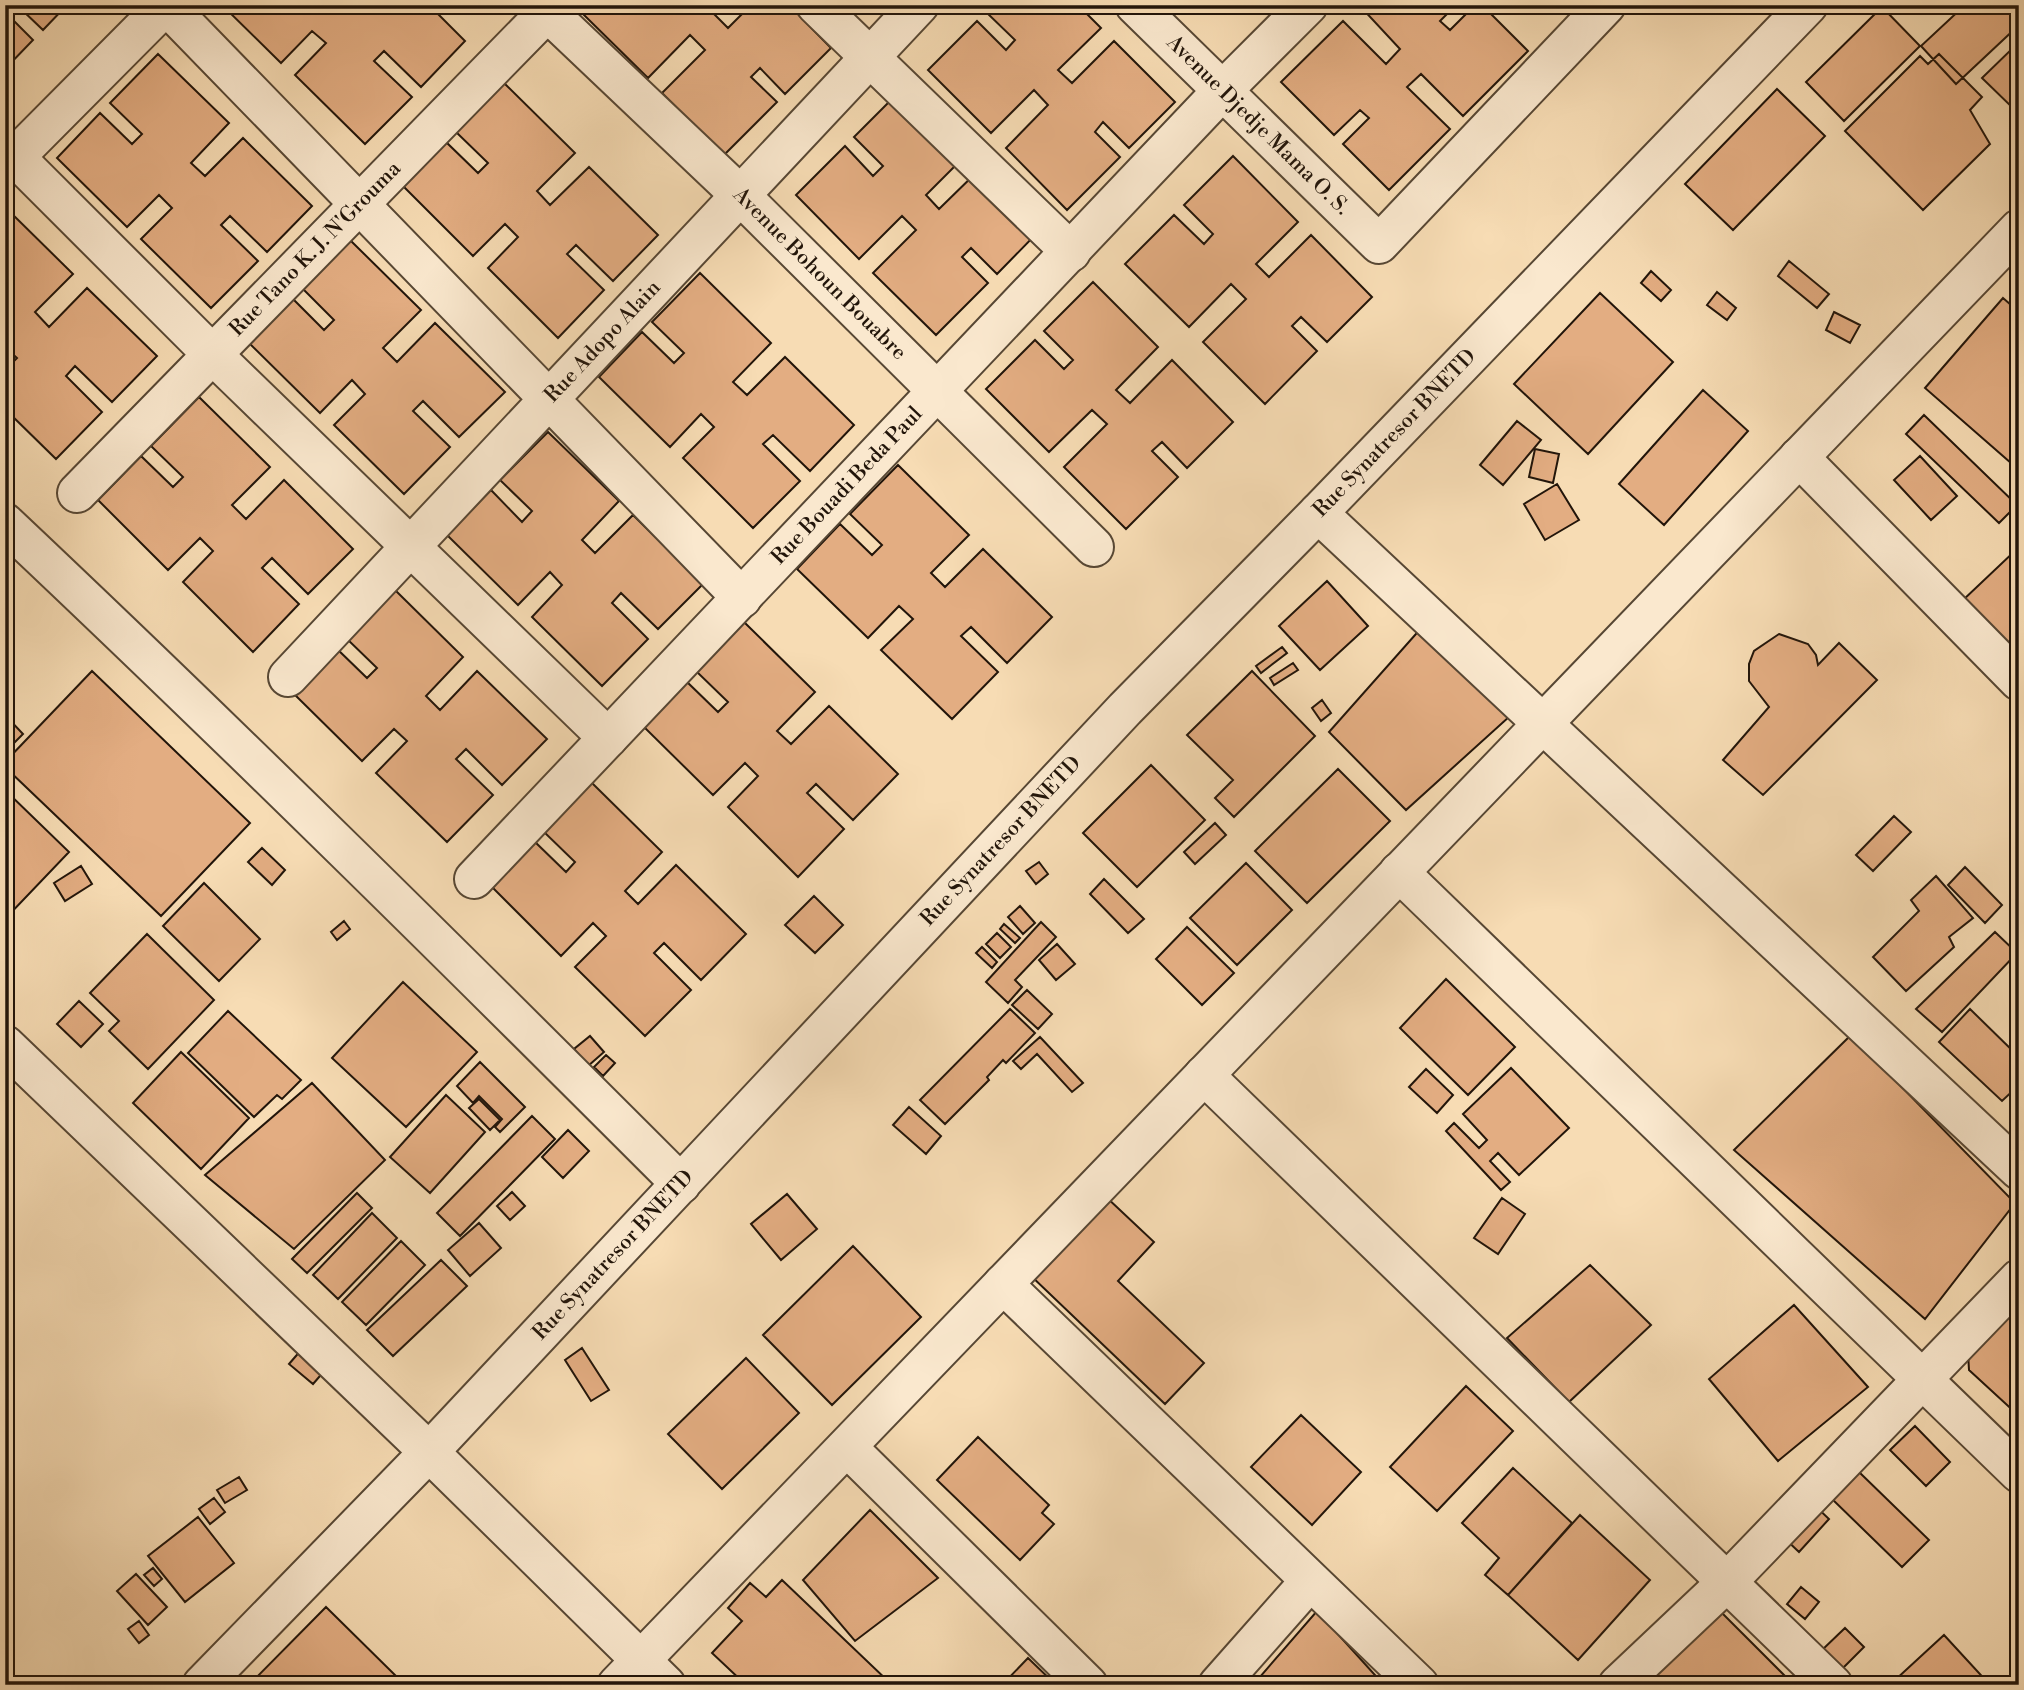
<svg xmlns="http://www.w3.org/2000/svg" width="2024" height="1690" font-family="'Libre Bodoni',serif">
<rect width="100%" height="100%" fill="#f7dcb4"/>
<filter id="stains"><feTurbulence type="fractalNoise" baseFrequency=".00286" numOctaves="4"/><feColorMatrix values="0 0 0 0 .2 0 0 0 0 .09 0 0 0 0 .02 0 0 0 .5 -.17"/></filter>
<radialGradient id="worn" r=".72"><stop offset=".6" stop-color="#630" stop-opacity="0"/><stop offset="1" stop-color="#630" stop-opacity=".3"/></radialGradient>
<path fill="#e3ad82" stroke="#22150a" stroke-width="2" d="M5,5h62l-24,25 -23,-22 -9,10 22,22 -28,29z
M222,5h130l6,7 7,-7h64l36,36 -44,46 -37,-36 -10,10 38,36 -47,47 -70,-69 31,-32 -14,-12 -31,32z
M594,5h131l-10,10 13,13 23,-23h38l42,43 -46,46 -25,-26 -9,9 26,25 -53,53 -62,-62 43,-43 -15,-15 -42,43 -64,-63z
M993,5h85l23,23 -43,42 14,13 42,-42 61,61 -46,46 -26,-26 -8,10 25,25 -53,53 -61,-62 42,-43 -14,-15 -43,43 -63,-63 49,-49 29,29 9,-10 -29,-28z
M1456,5l-16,16 10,9 25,-25h7l46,46 -65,65 -42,-42 -14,13 43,42 -61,61 -46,-46 26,-26 -9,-8 -26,25 -53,-53 62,-61 43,43 14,-15 -41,-44z
M1965,5h54v20l-63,59 -35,-38z
M1882,7l38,39 -76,75 -38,-39z
M2019,42v72l-37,-36z
M158,54l71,69 -38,40 14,13 38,-38 69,68 -45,46 -37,-36 -9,9 37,36 -47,47 -70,-69 31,-31 -13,-13 -32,32 -70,-69 43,-45 32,31 10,-10 -32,-31z
M1939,54l43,43 -12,13 20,34 -67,66 -78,-79 75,-75 8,8z
M504,83l71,70 -38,38 13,14 39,-38 69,68 -45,46 -37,-36 -9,9 37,36 -46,48 -70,-70 30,-31 -13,-13 -32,32 -70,-70 43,-44 32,31 10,-10 -32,-31z
M903,88l65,65 -42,42 13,14 43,-42 60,61 -45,46 -26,-26 -9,9 26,26 -52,52 -63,-62 43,-43 -14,-14 -43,43 -63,-64 49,-49 28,30 10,-10 -29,-29z
M1777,89l48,47 -92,94 -48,-46z
M1233,156l65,66 -42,42 13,13 42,-42 61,62 -45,45 -26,-25 -9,9 25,25 -52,53 -62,-62 43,-43 -15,-15 -42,43 -64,-63 49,-49 30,29 9,-10 -29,-29z
M5,207l68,67 -38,38 14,15 38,-39 70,68 -45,46 -37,-36 -9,10 36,36 -46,47 -51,-50v-39l12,-12 -12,-11z
M350,240l71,70 -38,38 14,14 38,-39 70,69 -46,45 -36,-36 -10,10 37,36 -46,47 -70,-69 31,-31 -13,-14 -32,33 -71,-70 44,-44 31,31 10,-10 -32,-32z
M1789,261l40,33 -12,14 -39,-32z
M1651,271l20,19 -10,11 -20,-18z
M700,273l71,70 -38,39 14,13 38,-38 69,68 -44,46 -37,-36 -10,9 37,37 -47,47 -70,-70 31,-31 -13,-13 -31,33 -71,-70 43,-45 32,31 10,-10 -32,-31z
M1093,282l65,65 -42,43 14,13 42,-43 61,62 -46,46 -25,-26 -10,9 26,26 -52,52 -62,-62 43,-43 -15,-14 -43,42 -63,-63 49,-49 29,29 9,-9 -29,-29z
M1717,292l19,16 -9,12 -20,-15z
M1600,293l73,69 -85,92 -74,-70z
M2003,298l16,14v158l-94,-82z
M1834,312l26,13 -10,18 -24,-13z
M1703,390l45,41 -84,94 -45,-41z
M199,397l71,70 -38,38 14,14 38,-39 69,69 -45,45 -36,-36 -10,10 37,36 -46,48 -70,-70 30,-31 -13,-13 -32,32 -70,-70 43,-44 32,31 10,-10 -32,-31z
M1924,415l93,90 -18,18 -93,-89z
M1517,421l24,19 -38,45 -23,-20z
M548,432l71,69 -37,39 13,13 38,-38 70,69 -45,45 -37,-36 -9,10 36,36 -46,47 -70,-69 30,-32 -12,-13 -32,33 -71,-70 44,-45 31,32 10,-11 -32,-31z
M1535,449l24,5 -6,29 -24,-6z
M1920,456l37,40 -26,24 -37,-40z
M898,465l71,70 -38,38 14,14 38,-38 69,68 -45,46 -36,-36 -10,9 37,36 -46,47 -71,-69 32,-31 -14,-13 -31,32 -71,-69 43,-45 32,31 10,-10 -32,-31z
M1557,484l22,36 -34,20 -21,-36z
M2019,547v110l-57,-56z
M1327,581l41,45 -48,44 -41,-44z
M393,588l70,69 -37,39 14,14 37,-39 70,68 -45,46 -36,-36 -10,10 37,36 -46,47 -71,-69 31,-32 -13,-12 -32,32 -71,-70 44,-44 32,31 10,-10 -32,-31z
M744,622l71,70 -38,39 14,13 38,-38 69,68 -45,46 -37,-36 -9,9 37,36 -46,48 -70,-70 30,-31 -13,-13 -32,32 -70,-69 43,-45 32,31 10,-10 -32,-31z
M1423,626l87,90 -104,94 -77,-78z
M1779,634l29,10 8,11 2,10 21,-22 38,37 -114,115 -40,-35 46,-53 -20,-26v-17l5,-13z
M1282,647l5,6 -26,20 -5,-7z
M1293,663l5,7 -24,15 -4,-7z
M92,671l158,152 -89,93 -156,-149v-5z
M1252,671l63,65 -81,81 -19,-19 18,-18 -46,-45z
M1322,700l9,13 -10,8 -9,-13z
M5,715l18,19 -15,15 -3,-3z
M1151,765l54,55 -68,67 -54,-54z
M1338,769l52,52 -83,82 -52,-52z
M591,782l71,70 -37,39 13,13 38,-39 70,69 -45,46 -37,-37 -10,10 37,37 -46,46 -70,-69 31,-31 -13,-13 -32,33 -70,-70 43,-45 32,31 9,-10 -32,-31z
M5,790l64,62 -64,67z
M1894,816l17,16 -38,39 -17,-16z
M1215,823l11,12 -31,29 -11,-12z
M262,848l23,22 -13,15 -24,-23z
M1039,862l9,12 -12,10 -10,-13z
M1246,863l46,47 -55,55 -47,-47z
M81,866l11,18 -27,17 -11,-18z
M1965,867l37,38 -17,18 -37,-38z
M1936,876l37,42 -24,19 5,10 -48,44 -33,-34 46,-46 -8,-11z
M1104,879l40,40 -16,14 -38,-39z
M204,883l56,56 -41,42 -56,-55z
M814,896l29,29 -28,28 -30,-28z
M1020,906l15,17 -12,11 -15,-17z
M344,921l6,8 -13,11 -6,-8z
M1041,922l15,15 -41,43 7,7 -14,16 -22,-21z
M1004,924l16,14 -5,5 -15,-14z
M1187,927l47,46 -32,32 -46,-46z
M1995,932l22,21 -75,79 -26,-23z
M997,933l14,14 -11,11 -14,-14z
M147,934l67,66 -66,69 -39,-38 10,-10 -29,-28z
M1057,944l18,20 -19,16 -17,-20z
M982,947l15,15 -5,6 -16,-15z
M1446,979l69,68 -47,48 -68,-67z
M403,982l74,70 -71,75 -74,-69z
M1027,990l25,24 -14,15 -26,-24z
M79,1001l24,23 -22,23 -24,-23z
M1010,1009l25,24 -29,30 -3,-3 -16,17 2,3 -44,44 -25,-24z
M1970,1009l49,48v28l-17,16 -63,-59z
M228,1011l73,69 -19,19 -5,-4 -23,22 -66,-64z
M1851,1035l164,168 -90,116 -191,-169z
M590,1036l14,16 -16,14 -14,-17z
M1040,1037l43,46 -11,9 -35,-38 -16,15 -8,-8z
M181,1052l68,66 -48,51 -68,-66z
M606,1055l9,8 -12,13 -9,-9z
M480,1062l45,45 -25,25 -5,-5 7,-8 -23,-23 -6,7 -16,-17z
M1511,1068l58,60 -50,47 -21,-22 -8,8 20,21 -9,8 -55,-59 8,-8 25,25 8,-8 -24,-26z
M1426,1069l27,26 -16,18 -28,-26z
M312,1083l73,77 -91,89 -89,-74z
M446,1095l39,37 -55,61 -40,-36z
M479,1099l21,21 -10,10 -21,-22z
M909,1107l32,29 -15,18 -33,-29z
M532,1116l23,23 -95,97 -23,-23z
M568,1130l21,21 -26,27 -21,-21z
M512,1192l13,14 -15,14 -13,-14z
M357,1193l15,15 -65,65 -15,-14z
M787,1194l30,35 -36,31 -30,-36z
M1104,1195l50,47 -36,39 86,82 -39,41 -136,-130z
M1502,1198l23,16 -27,40 -24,-16z
M372,1213l25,25 -59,61 -25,-24z
M479,1223l22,25 -31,28 -22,-26z
M401,1241l24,24 -59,60 -24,-23z
M853,1246l68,71 -89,88 -69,-70z
M441,1260l26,26 -74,70 -26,-26z
M1590,1265l61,60 -82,77 -62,-64z
M2019,1297v119l-50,-46 -1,-17z
M1794,1305l74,82 -90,74 -69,-82z
M582,1348l27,42 -18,11 -26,-41z
M302,1349l24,20 -13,15 -24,-20z
M746,1358l53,55 -77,76 -54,-55z
M1466,1386l47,45 -76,80 -47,-44z
M1301,1415l60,57 -49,53 -61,-58z
M1915,1426l35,36 -24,24 -36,-36z
M978,1437l71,68 -7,8 12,11 -34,36 -83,-80z
M1513,1468l59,55 -64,72 -23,-20 14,-17 -37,-35z
M1858,1471l71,69 -27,27 -71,-69z
M239,1477l8,13 -22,13 -8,-13z
M214,1498l11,14 -15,12 -11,-15z
M1811,1502l18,17 -30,33 -18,-17z
M870,1510l68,68 -83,63 -52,-61z
M1580,1515l70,65 -72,80 -70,-65z
M198,1517l36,46 -49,39 -37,-46z
M153,1568l9,11 -8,7 -10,-11z
M136,1574l31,33 -19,18 -31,-34z
M782,1580l108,103 -2,2h-142l-34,-32 30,-32 -14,-13 22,-25 16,14z
M1801,1587l18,15 -14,17 -18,-15z
M326,1607l72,71 -7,7h-142z
M1317,1611l67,74h-131z
M1720,1611l74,74h-129l-12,-16z
M139,1621l10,14 -10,8 -11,-14z
M1845,1628l19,19 -24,24 -19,-20z
M1944,1635l46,50h-92l-4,-4z
M1028,1658l28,27h-54z"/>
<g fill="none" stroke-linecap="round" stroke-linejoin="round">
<defs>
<g id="street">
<path d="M166,5l576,593"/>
<path id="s1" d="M540,5l199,189 355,353"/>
<path d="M816,5l255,247"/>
<path id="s2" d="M1135,5l244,239 227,-239"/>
<path d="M15,157l197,197 396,384"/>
<path d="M5,167l161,-162"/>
<path d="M1799,457l220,224"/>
<path id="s3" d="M77,493l477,-488"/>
<path d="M1318,513l701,657"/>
<path d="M5,523c229,216 453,438 676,661"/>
<path id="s4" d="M288,677l631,-672"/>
<path d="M1399,872l620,601"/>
<path id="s5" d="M474,879l747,-787 87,-87"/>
<path d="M5,1045l424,407 237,233"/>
<path d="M1204,1075l629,610"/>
<path d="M1003,1284l416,401"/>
<path d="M847,1447l241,238"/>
<path id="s6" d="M202,1685l227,-233 696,-743 193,-196 490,-508"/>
<path d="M617,1685l1402,-1456"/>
<path d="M1218,1685l92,-104"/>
<path d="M1618,1685l109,-103 292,-303"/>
</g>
</defs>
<use href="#street" stroke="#574734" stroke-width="42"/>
<use href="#street" stroke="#fae8ce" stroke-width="38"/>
</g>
<g text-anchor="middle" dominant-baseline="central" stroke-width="7" stroke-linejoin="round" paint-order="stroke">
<g font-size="21" fill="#22150a" stroke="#fae8ce">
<text stroke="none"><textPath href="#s2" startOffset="172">Avenue Djedje Mama O. S.</textPath></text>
<text stroke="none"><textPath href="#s3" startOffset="341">Rue Tano K. J. N'Grouma</textPath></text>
<text stroke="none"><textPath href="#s1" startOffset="388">Avenue Bohoun Bouabre</textPath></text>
<text stroke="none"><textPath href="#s4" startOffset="460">Rue Adopo Alain</textPath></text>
<text stroke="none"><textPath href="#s6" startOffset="1729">Rue Synatresor BNETD</textPath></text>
<text stroke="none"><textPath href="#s5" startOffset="542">Rue Bouadi Beda Paul</textPath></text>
<text stroke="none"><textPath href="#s6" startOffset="1162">Rue Synatresor BNETD</textPath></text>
<text stroke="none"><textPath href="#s6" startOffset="595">Rue Synatresor BNETD</textPath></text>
</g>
</g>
<rect width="2024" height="1690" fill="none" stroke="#f7dcb4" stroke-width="28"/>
<rect x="7" y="7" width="2010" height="1676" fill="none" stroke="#22150a" stroke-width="3.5"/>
<rect x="14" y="14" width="1996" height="1662" fill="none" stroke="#22150a" stroke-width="2"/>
<rect width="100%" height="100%" filter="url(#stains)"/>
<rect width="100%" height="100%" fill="url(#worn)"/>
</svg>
